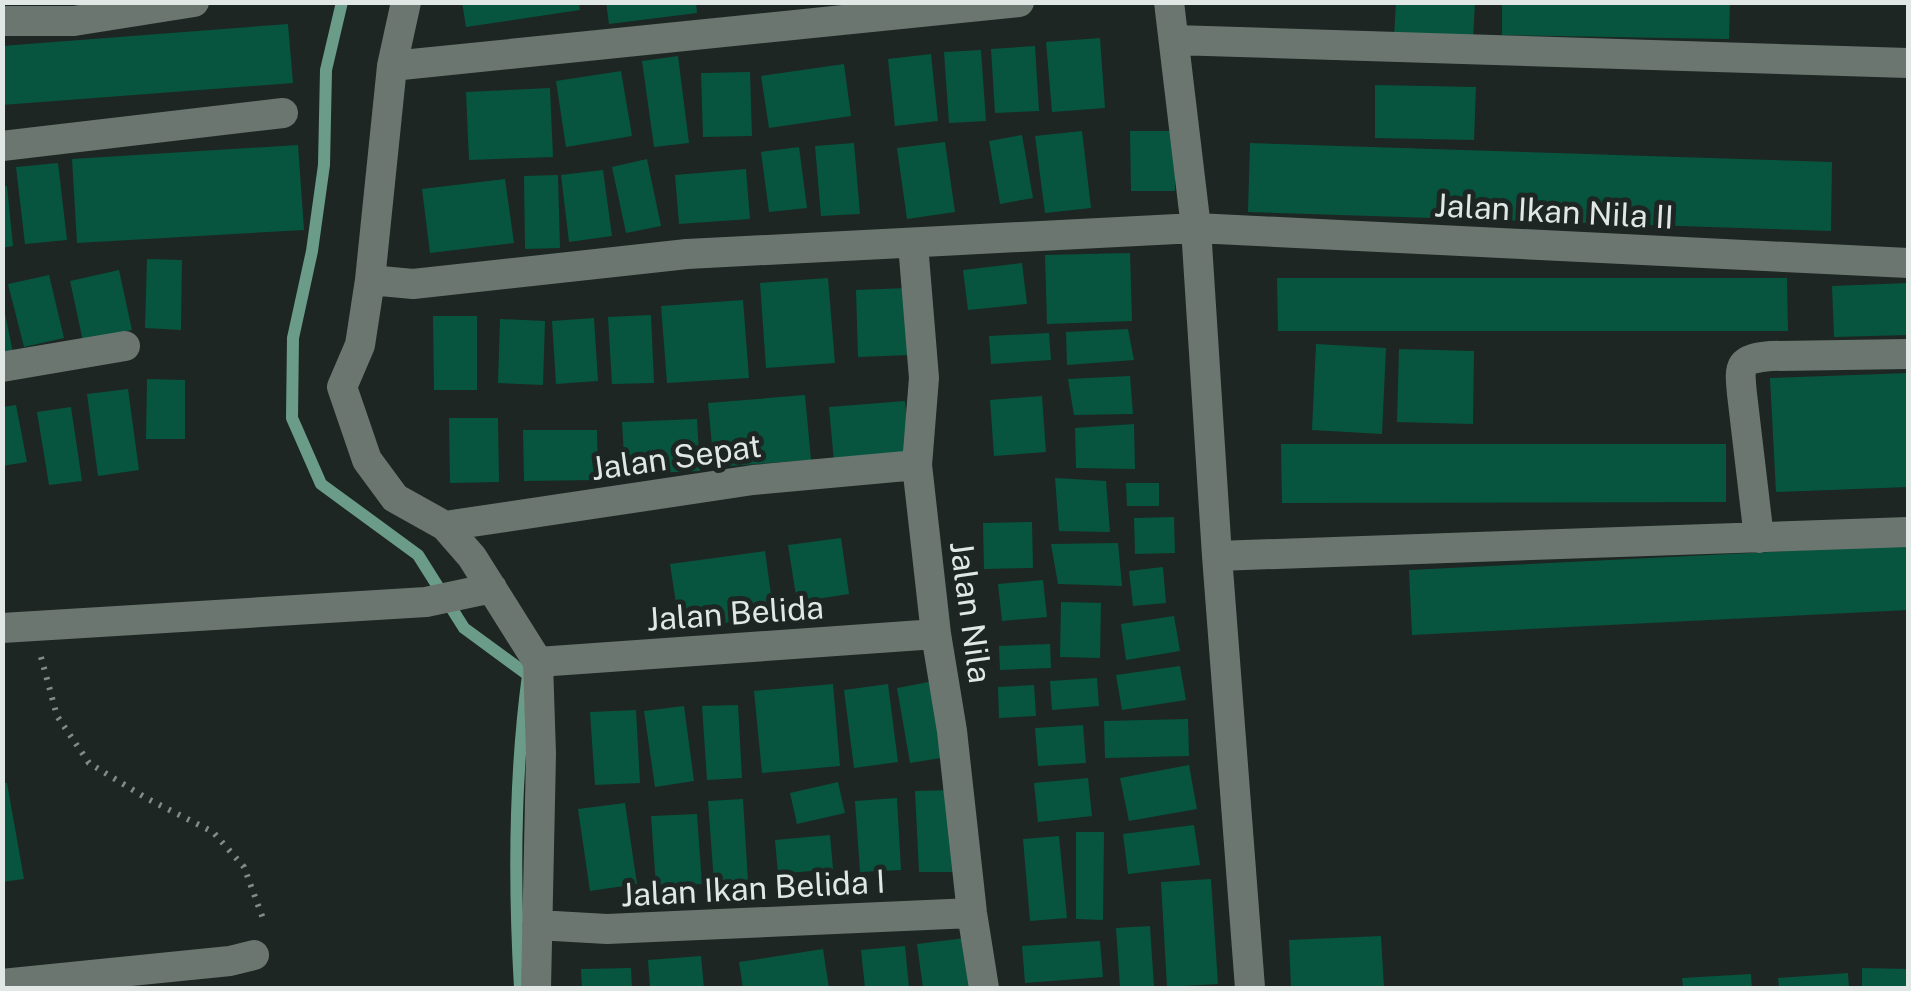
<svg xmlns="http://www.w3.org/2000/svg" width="1911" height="991" font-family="'Public Sans',sans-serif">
<rect width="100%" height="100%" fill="#1d2622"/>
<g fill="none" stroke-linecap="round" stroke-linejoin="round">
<path stroke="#6b9c8a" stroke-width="12" d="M342,2l-16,68 -2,95 -12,86 -19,87 -1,80 29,66 97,71 46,73 64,47c-14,103 -14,210 -8,313"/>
</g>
<path fill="#07553e" d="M462,2h117l1,8 -114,17z
M606,2h90l1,11 -88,11z
M1396,2h79l-2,39 -79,-4z
M1502,2h228l-1,37 -227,-4z
M288,24l5,59 -291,22v-59z
M1100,38l5,70 -53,4 -6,-70z
M1035,46l4,65 -44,2 -4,-64z
M981,50l5,71 -37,2 -5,-71z
M931,54l7,67 -43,5 -7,-67z
M678,56l11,87 -35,4 -12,-86z
M844,64l7,52 -82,12 -8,-52z
M621,71l11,65 -66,11 -10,-66z
M750,72l2,64 -49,1 -2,-64z
M1375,85l101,2 -2,53 -99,-2z
M550,88l3,69 -84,3 -3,-68z
M1082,131l9,77 -46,5 -10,-77z
M1130,131h45v60h-44z
M1022,135l11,63 -33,6 -11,-63z
M945,142l10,70 -48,7 -10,-71z
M854,143l6,71 -39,2 -6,-70z
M1250,143l582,19 -1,69 -583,-19z
M298,145l6,85 -227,13 -5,-84z
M799,147l8,61 -38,4 -8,-60z
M647,159l14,67 -35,7 -14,-66z
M58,163l9,77 -42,4 -9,-77z
M746,169l4,50 -71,5 -4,-49z
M603,170l9,66 -43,6 -8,-67z
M558,175l2,73 -35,1 -1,-73z
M505,179l9,64 -84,10 -8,-64z
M7,186l6,60 -11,2v-61z
M1130,253l2,68 -85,3 -2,-69z
M147,259l35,1 -1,70 -36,-2z
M1022,263l5,41 -59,6 -5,-40z
M119,270l13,60 -49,11 -13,-60z
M49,275l15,63 -40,9 -16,-63z
M828,278l7,85 -69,5 -6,-85z
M1277,278h510l1,53h-510z
M1908,283v52l-74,2 -2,-51z
M907,288l2,67 -51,2 -2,-67z
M743,300l6,78 -82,5 -6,-77z
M4,308l10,50 -12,3v-52z
M651,315l3,68 -42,1 -4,-67z
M433,316h44v74h-43z
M594,318l4,63 -42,3 -4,-63z
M500,319l45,2 -2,64 -45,-2z
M1128,329l6,31 -67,5 -1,-33z
M1049,333l2,27 -60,4 -2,-28z
M1316,344l70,4 -4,86 -70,-4z
M1399,349l75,2 -1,73 -76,-2z
M1908,373v114l-132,5 -6,-114z
M1130,376l3,38 -59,1 -6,-36z
M147,379l38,1v59h-39z
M128,389l11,81 -41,6 -11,-82z
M805,395l6,65 -97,7 -6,-64z
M1042,396l4,56 -52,4 -4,-56z
M905,401l5,54 -76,7 -5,-55z
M16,405l11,57 -25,4v-59z
M71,407l11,74 -33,4 -12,-73z
M449,418h49l1,64 -49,1z
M697,419l3,52 -75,3 -3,-52z
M1134,424l1,45 -59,-1 -1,-40z
M523,430h74l1,50 -74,1z
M1281,444h445v58l-444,1z
M1055,478l51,3 4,51 -51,-1z
M1126,483h33v23h-32z
M1174,517l1,36 -40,1 -1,-36z
M1032,522l1,46 -49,1 -1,-46z
M841,538l8,56 -52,8 -9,-57z
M1118,543l4,43 -64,-2 -7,-40z
M1908,545v65l-496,25 -3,-65z
M765,551l9,65 -94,13 -10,-65z
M1163,567l3,36 -33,3 -4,-35z
M1043,580l4,37 -45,4 -4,-37z
M1061,602l40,1 -1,55 -40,-1z
M1174,616l6,35 -54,9 -5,-36z
M1050,644l1,24 -51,2 -1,-24z
M1180,666l6,34 -64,10 -6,-35z
M1097,678l2,28 -47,4 -2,-29z
M934,681l13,76 -37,6 -13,-75z
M833,684l7,82 -78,7 -8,-82z
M888,684l10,78 -44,6 -10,-78z
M1034,685l2,31 -37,2 -1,-31z
M738,705l4,73 -35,2 -5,-74z
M684,706l10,75 -39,6 -11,-76z
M636,710l4,73 -45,2 -5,-73z
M1188,719l1,37 -84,2 -1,-37z
M1083,725l3,38 -48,3 -3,-38z
M1189,765l8,44 -68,12 -9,-43z
M1088,778l4,38 -54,6 -4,-39z
M838,782l7,31 -48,11 -7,-31z
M2,783h5l17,96 -22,3z
M955,790l4,82h-40l-4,-81z
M897,798l4,72 -41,2 -5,-71z
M743,799l5,82 -34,2 -6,-82z
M625,803l12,81 -47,7 -12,-82z
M697,814l5,70 -46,2 -5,-70z
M1194,825l6,40 -72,9 -5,-40z
M1076,832h28l-1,88 -27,-1z
M830,835l3,34 -55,5 -3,-34z
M1059,836l8,82 -37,3 -7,-82z
M1211,879l7,105 -51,3 -6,-105z
M1150,926l4,61 -34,1 -4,-60z
M1381,936l3,52h-93l-2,-48z
M965,938l6,50h-48l-6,-44z
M1100,941l3,36 -78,6 -3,-37z
M905,946l4,42h-44l-4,-38z
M823,949l6,39h-86l-4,-26z
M701,956l3,32h-54l-2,-28z
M631,968l1,20h-50l-1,-19z
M1862,968l46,1v19h-46z
M1848,973l1,15h-70l-1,-10z
M1751,974l1,14h-69l-1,-10z"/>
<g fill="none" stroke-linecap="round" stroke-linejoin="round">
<path stroke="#838a87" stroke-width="6" stroke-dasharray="2.5 8" stroke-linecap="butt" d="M41,657l16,59 32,47 57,35 67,34 31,35 21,57"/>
<path stroke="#6c7671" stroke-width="30" d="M406,2l-14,64 -22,214 -10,65 -18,42 25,73 28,38 50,28 27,31 66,105 3,92 -5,234
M1169,2l27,226 21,328 33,432
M2,21h72l120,-19
M1174,40l734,23
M392,66l627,-64
M2,146l281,-33
M913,244l11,134 -7,87 19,169 16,97 20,182 12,75
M370,280l43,4 274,-30 509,-26 712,35
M2,367l123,-21
M445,526l308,-46 164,-15
M1759,538l-17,-144c-3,-30 -3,-35 29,-38l137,-2
M1217,556l691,-24
M2,628l424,-26 66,-14
M538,662l398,-28
M537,925l70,4 365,-16
M2,984l228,-23 24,-6"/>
</g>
<g text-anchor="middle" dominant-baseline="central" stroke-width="10" stroke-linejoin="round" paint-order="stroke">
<g font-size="32" fill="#e1e7e4" stroke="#1d2622">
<text transform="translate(1554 211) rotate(3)">Jalan Ikan Nila II</text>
<text transform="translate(676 457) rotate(-8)">Jalan Sepat</text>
<text transform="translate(971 612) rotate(82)">Jalan Nila</text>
<text transform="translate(735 613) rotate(-4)">Jalan Belida</text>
<text transform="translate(753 888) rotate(-3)">Jalan Ikan Belida I</text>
</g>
</g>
<rect width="1911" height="991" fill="none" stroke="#e1e7e4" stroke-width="10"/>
</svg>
